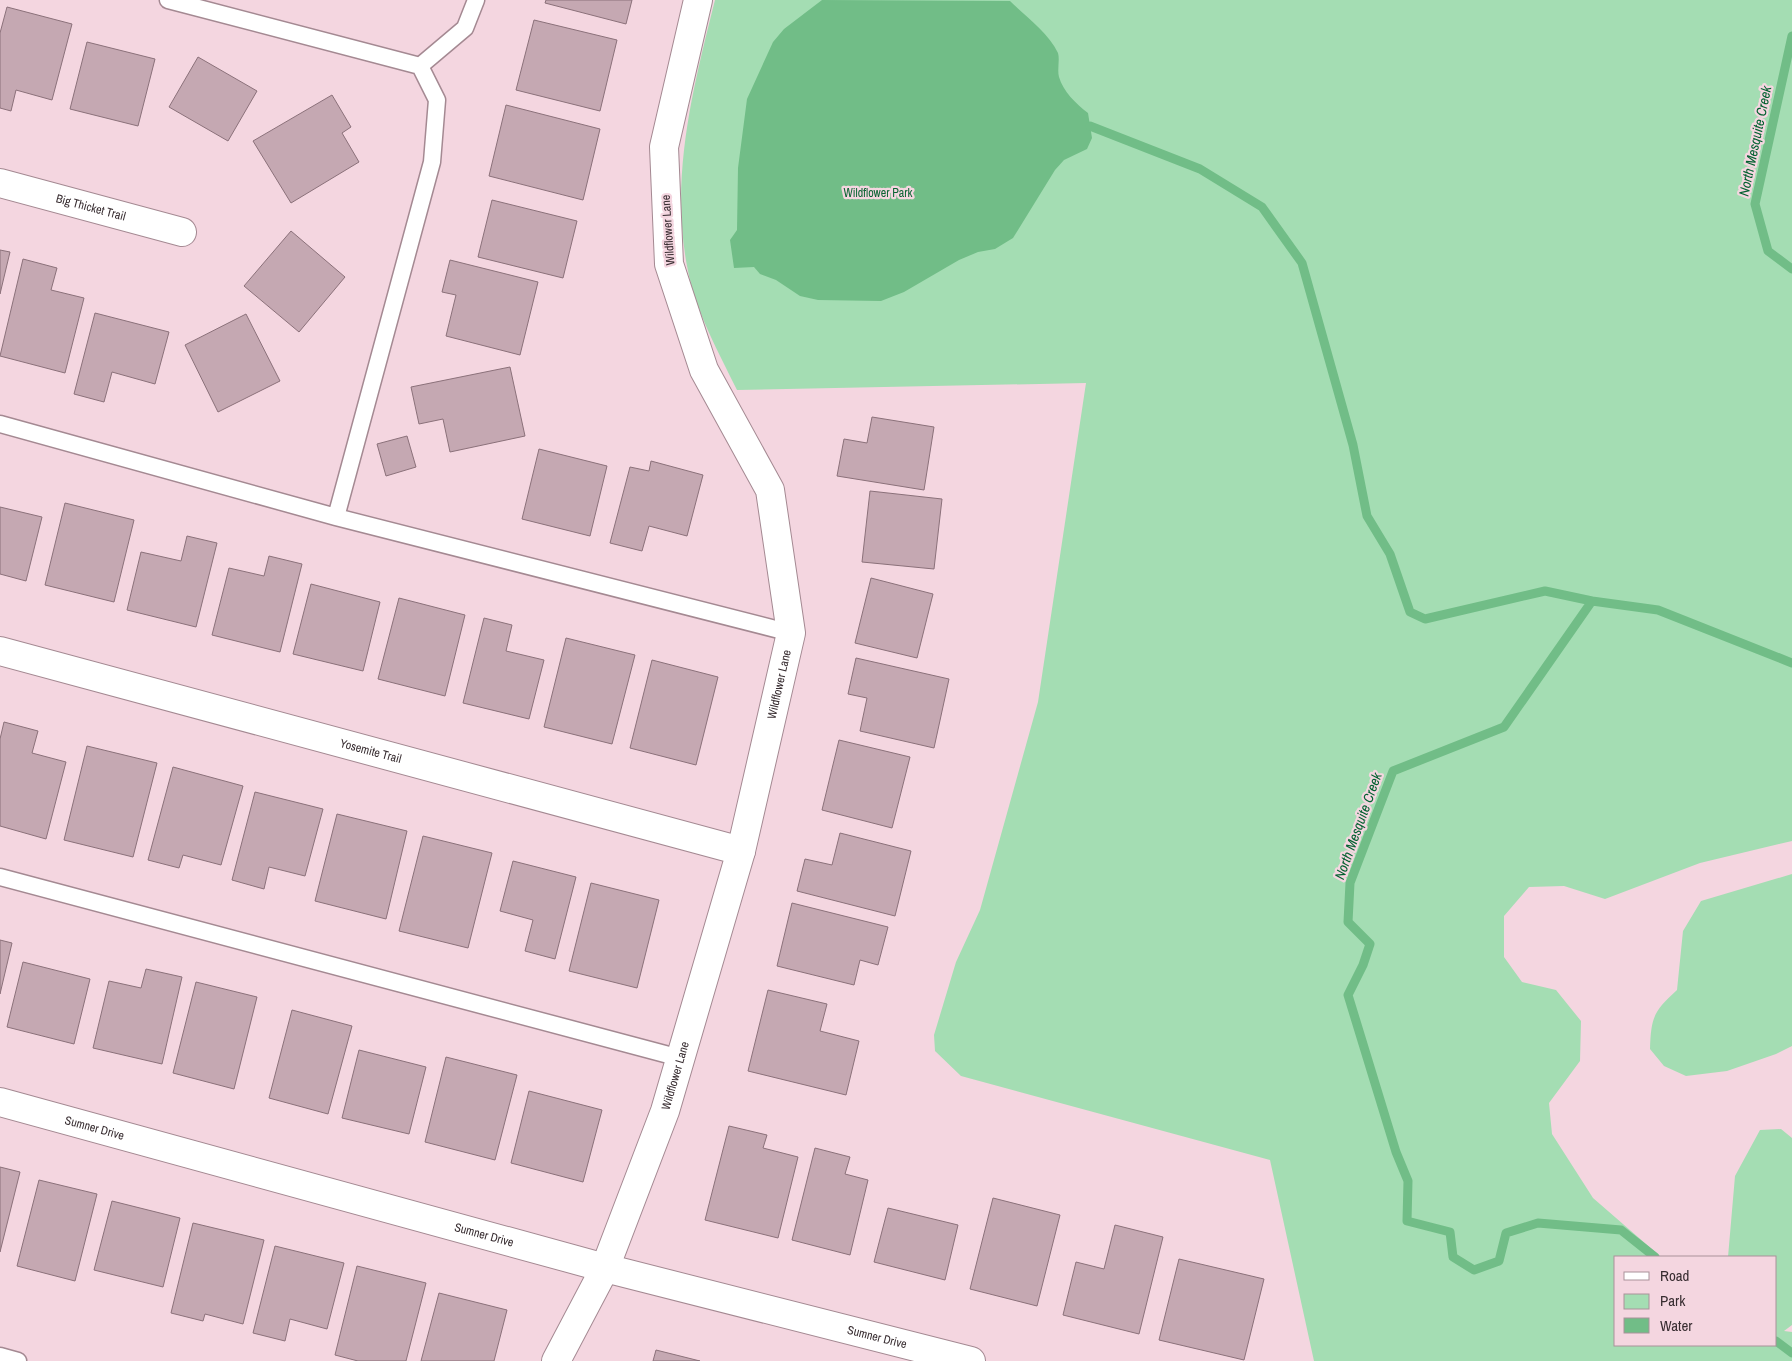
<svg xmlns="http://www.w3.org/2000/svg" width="1792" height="1361" font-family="'Archivo Narrow',sans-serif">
<rect width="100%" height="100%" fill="#f4d6e0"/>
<path fill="#a4ddb3" d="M715,0h1077v841l-92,22 -95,36 -41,-13 -35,1 -25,29v41l18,25 34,8 25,31 -1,40 -31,42 3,31 41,64 68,59h-45v88h160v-88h-48l7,-81 25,-46 21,-1 11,9v187l-8,6 8,1v29h-478l-44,-201 -309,-84 -26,-25 -1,-16 22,-73 24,-52 58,-208 48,-319 -349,7c-18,-37 -41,-78 -49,-119 -19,-92 5,-183 27,-271z
M1792,874v172l-16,8 -49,17 -41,5 -22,-10 -14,-17c1,-32 4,-38 27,-59l6,-59 18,-30z"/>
<path fill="#71bd87" d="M822,0l188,1c16,16 38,31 48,52 2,7 -1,16 1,24 4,14 17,27 29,36l4,25 -5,11 -23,11 -9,10 -42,68 -18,11 -17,3 -19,8 -55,32 -23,9 -63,-1 -18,-4 -24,-16 -16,-6 -6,-7 -20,1 -4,-28 7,-10 1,-62 9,-69 26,-57 11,-13z"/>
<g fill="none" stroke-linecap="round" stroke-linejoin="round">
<path stroke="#71bd87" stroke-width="9" d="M1792,36l-37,168 13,47 24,18
M1090,126l110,43 62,38 40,56 51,182 14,71 23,38 20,58 15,7 120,-28 47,10
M1655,1257l-34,-27 -83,-7 -32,10 -7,28 -25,9 -21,-13 -3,-25 -43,-11 1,-40 -12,-29 -48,-157 15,-30 7,-21 -22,-22 2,-39 43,-112 111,-44 88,-126 66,9 134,53
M1776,1341l16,12"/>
</g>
<path fill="#c5a8b2" stroke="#8b717a" d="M546,0h86l-6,24 -81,-21z
M7,7l65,17 -20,76 -36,-10 -5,21 -11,-3v-75z
M534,20l83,20 -17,71 -84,-21z
M87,42l68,17 -17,67 -68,-17z
M198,57l59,34 -29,50 -59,-34z
M332,95l19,32 -9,6 17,29 -68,41 -38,-62z
M506,105l94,24 -17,71 -94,-24z
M492,200l85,21 -14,57 -85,-21z
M291,231l54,46 -46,55 -55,-46z
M0,250l10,2 -10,42z
M23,259l34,9 -6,22 33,8 -19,75 -65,-17z
M450,260l88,22 -18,73 -74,-19 10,-41 -14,-3z
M95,313l74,19 -14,52 -43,-12 -8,30 -30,-8z
M246,314l34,67 -62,31 -33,-67z
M510,367l15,69 -75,16 -7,-33 -24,5 -8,-37z
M872,417l62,10 -10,63 -87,-14 7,-37 23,4z
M407,436l9,31 -30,9 -9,-32z
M539,449l68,17 -17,70 -68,-17z
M651,461l52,14 -16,61 -38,-10 -7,25 -32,-8 20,-76 19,4z
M870,491l72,8 -8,70 -72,-7z
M65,503l69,17 -20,82 -69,-17z
M0,507l42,10 -16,64 -26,-7z
M187,536l30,7 -21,84 -69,-17 14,-58 40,9z
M269,556l33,8 -22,88 -68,-17 17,-67 35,8z
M871,578l62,16 -16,64 -62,-15z
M311,584l69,18 -17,69 -70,-17z
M399,598l66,17 -20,81 -67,-17z
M484,618l28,7 -6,26 38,9 -15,59 -66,-16z
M566,638l69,17 -23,89 -68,-17z
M856,658l93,21 -15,69 -74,-17 7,-33 -19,-4z
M652,660l66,17 -22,88 -66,-17z
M4,722l34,9 -6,22 34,9 -20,77 -46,-13v-87z
M839,740l71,17 -18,71 -70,-18z
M87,746l70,17 -24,94 -69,-17z
M173,767l70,19 -22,79 -38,-10 -4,13 -31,-8z
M255,792l68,17 -18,67 -36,-9 -5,22 -32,-9z
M337,814l70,17 -21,88 -71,-18z
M840,833l71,18 -16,65 -98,-25 8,-32 27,6z
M423,836l69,17 -24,95 -69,-17z
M513,861l63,16 -21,82 -30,-8 8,-31 -33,-9z
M591,883l68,17 -22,88 -68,-17z
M792,903l96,24 -10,38 -18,-5 -6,25 -77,-19z
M0,940l12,3 -12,51z
M23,962l67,17 -16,65 -67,-17z
M146,969l36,8 -20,87 -69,-16 16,-67 32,7z
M196,982l61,15 -23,92 -61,-16z
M768,990l59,14 -7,27 39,10 -13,54 -98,-24z
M292,1010l60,16 -24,88 -59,-16z
M359,1050l67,17 -17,67 -67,-16z
M446,1057l71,18 -22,85 -70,-18z
M529,1091l73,19 -19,72 -72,-19z
M729,1126l38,9 -4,13 35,9 -20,81 -73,-18z
M815,1148l35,9 -5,17 23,6 -18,75 -58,-15z
M0,1167l20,5 -20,80z
M39,1180l58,14 -22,87 -58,-15z
M993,1198l67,17 -23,91 -67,-17z
M112,1201l68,17 -17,69 -69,-17z
M888,1208l70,17 -13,55 -71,-18z
M193,1223l71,17 -21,84 -38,-10 -2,7 -32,-8z
M1115,1225l48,12 -24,97 -76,-19 13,-53 28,7z
M275,1246l69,17 -17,66 -37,-10 -5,22 -32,-8z
M1179,1259l85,20 -20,81 -85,-20z
M357,1266l69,17 -20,78h-48l-23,-6z
M439,1293l68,17 -13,51h-73z
M656,1350l44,11h-47z"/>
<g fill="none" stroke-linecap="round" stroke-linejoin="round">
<defs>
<path id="lane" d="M168,0l252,66 45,-38 11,-28
M0,424l336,93 455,116
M336,517l96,-355 5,-62 -17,-34
M0,877l680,181
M0,1356l18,5"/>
<g id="street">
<path id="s1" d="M0,183l182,49"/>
<path id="s2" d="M0,651l741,200"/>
<path id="s3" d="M0,1102l605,166 366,93"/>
<path id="s4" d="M556,1361l49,-93 60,-157 76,-260 50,-218 -21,-143 -66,-120 -35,-106 -5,-117 34,-147"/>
</g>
</defs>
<use href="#lane" stroke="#a48992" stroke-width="19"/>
<use href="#street" stroke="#a48992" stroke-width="30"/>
<use href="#lane" stroke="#fff" stroke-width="16"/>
<use href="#street" stroke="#fff" stroke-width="28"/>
</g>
<g text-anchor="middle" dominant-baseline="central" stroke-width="4.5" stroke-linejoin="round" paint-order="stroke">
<g font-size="12" fill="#0a6433" stroke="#f4d6e0">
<text x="878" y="193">Wildflower Park</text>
</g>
<g font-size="12" fill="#382d31" stroke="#f4d6e0">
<text stroke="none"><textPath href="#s1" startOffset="94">Big Thicket Trail</textPath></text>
<text transform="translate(668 230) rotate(-94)">Wildflower Lane</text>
<text stroke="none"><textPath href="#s4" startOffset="715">Wildflower Lane</textPath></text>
<text stroke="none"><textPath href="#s2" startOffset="384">Yosemite Trail</textPath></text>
<text stroke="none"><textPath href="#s4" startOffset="310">Wildflower Lane</textPath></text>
<text stroke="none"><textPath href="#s3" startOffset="98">Sumner Drive</textPath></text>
<text stroke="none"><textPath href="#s3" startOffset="502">Sumner Drive</textPath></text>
<text stroke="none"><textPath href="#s3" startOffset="908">Sumner Drive</textPath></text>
</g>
<g font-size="14" font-style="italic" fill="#036130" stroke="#f4d6e0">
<text transform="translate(1755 141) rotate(-78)">North Mesquite Creek</text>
<text transform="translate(1358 826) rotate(-70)">North Mesquite Creek</text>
</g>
</g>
<rect x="1614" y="1256" width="162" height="90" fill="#f4d6e0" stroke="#a9929a"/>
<rect x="1624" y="1272" width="25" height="8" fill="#ffffff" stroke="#a9929a"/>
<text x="1660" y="1281" font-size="15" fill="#382d31">Road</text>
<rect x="1624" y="1294" width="25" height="15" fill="#a4ddb3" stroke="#a9929a"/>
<text x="1660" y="1306" font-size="15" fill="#382d31">Park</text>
<rect x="1624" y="1318" width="25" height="15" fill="#71bd87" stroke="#a9929a"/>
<text x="1660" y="1331" font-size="15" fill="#382d31">Water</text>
</svg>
